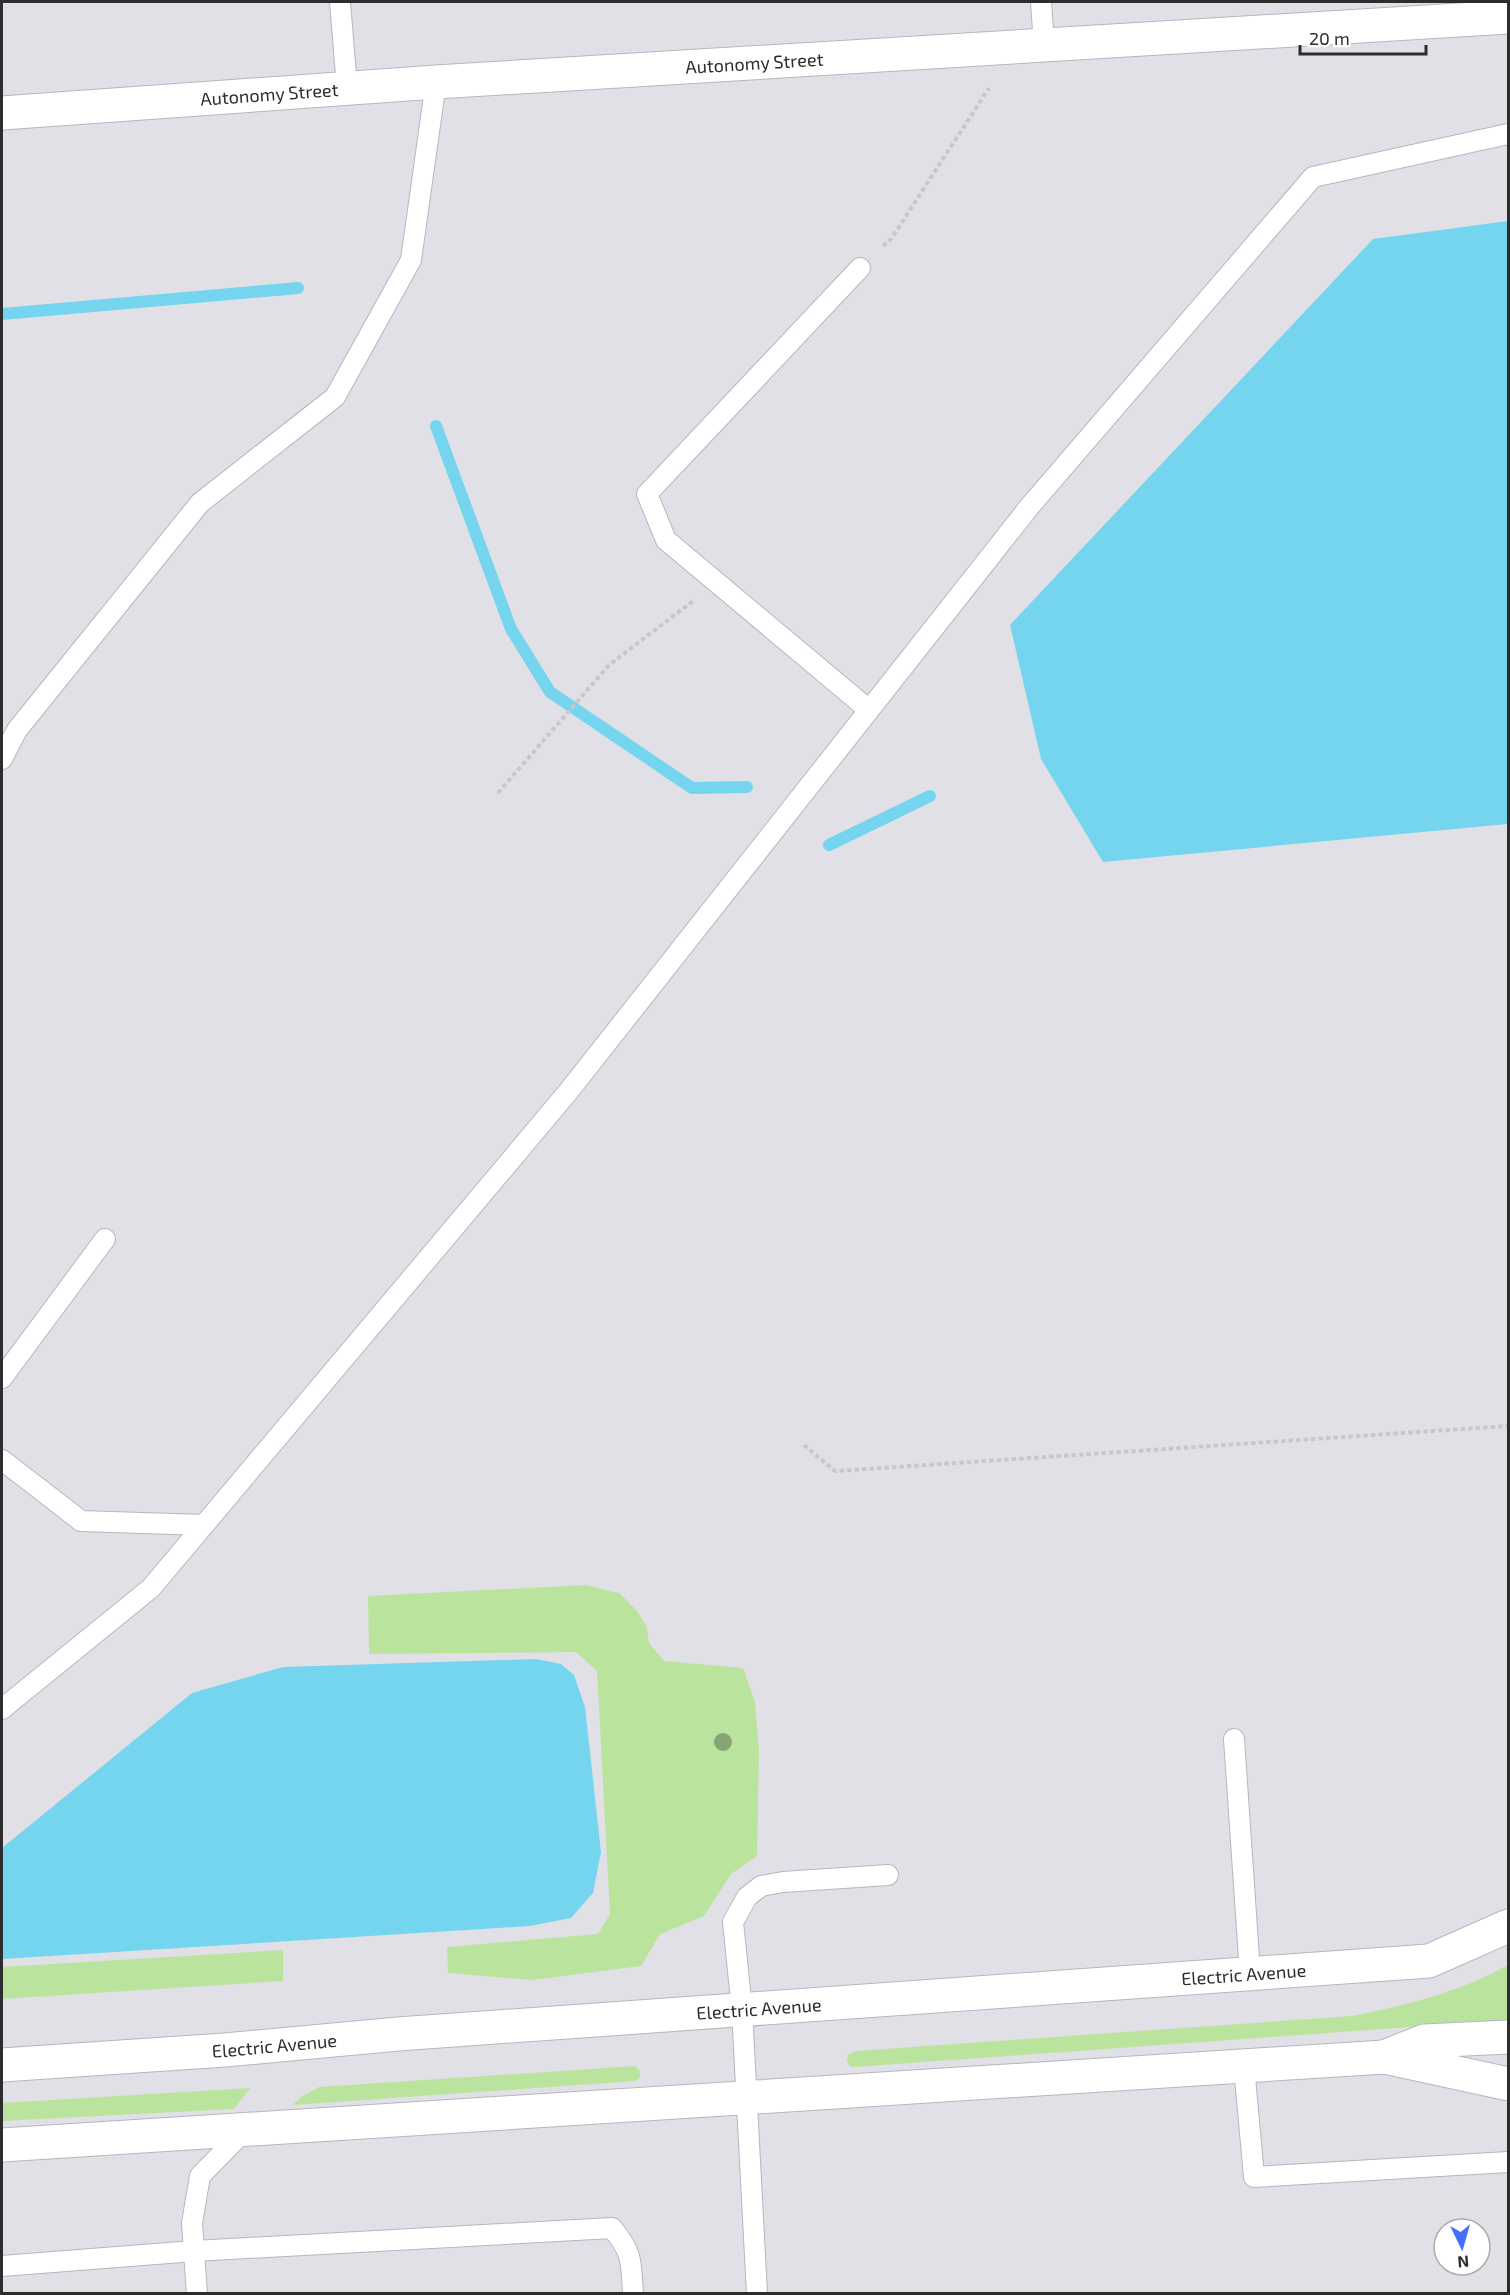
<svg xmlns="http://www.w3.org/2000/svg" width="1510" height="2295" font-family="'Exo 2',sans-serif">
<rect width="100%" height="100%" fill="#eee8e0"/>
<path fill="#e2e0e7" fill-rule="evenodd" d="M2,2h1506v2291l-1506,1zM1444,2229h36v36h-36z"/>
<path fill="#bae49e" d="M586,1585l33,8 18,18 10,16 2,16 15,18 79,7 12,34 4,48 -2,106 -26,18 -27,42 -44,18 -19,32 -109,14 -84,-7 -1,-26 151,-13 12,-20 -13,-243 -21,-19 -207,2 -1,-58z
M283,1950v31l-281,18v-32z
M1508,1965v55l-653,47 -5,-1 -3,-5 1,-6 7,-4 497,-35c54,-11 109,-24 156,-51z
M635,2066l5,5v7l-5,3 -342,24 8,-8 18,-10z
M250,2088l-16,21 -232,12v-18z"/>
<path fill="#76d5ee" d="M1508,221v603l-405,38 -62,-103 -31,-134 363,-386z
M536,1659l25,5 13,11 11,32 16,145 -8,41 -22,25 -41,8 -528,33v-111l190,-155 91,-26z"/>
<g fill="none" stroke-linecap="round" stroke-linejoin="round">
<path stroke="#76d5ee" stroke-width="12" d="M2,314l296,-26
M436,426l75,203 39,63 142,96 55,-1
M829,845l101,-49"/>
<defs>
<path id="service" d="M340,2l7,86
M1041,2l3,43
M860,268l-213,226 19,46 203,170
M2,759l15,-29 183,-227 135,-106 76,-137 25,-178
M2,1378l103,-139
M2,1460l79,61 123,4
M2,1709l149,-121 417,-496 462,-586 283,-329 195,-43
M1234,1739l16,234
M1244,2066l10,111 254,-15
M2,2266l192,-15 418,-23c21,25 19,34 21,66
M197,2294l-5,-71 8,-47 45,-46
M757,2294l-15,-284 -9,-88 14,-25 14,-11 22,-4 105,-7"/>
<g id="minor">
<path id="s1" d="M2,113l434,-31 1072,-65"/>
<path d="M1384,2057l40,-16 84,-4"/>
<path id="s2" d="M2,2065l223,-15 173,-16 1031,-73 79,-35"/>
<path d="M2,2145l1382,-88 124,27"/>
</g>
</defs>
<use href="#service" stroke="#b4b7c0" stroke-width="22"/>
<use href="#minor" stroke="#b4b7c0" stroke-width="35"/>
<path stroke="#c8c8c8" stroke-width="4" stroke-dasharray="4.5 3" stroke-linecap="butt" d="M883,246l8,-7 98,-151
M498,793l111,-128 84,-64
M804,1445l31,26 673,-45"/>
<use href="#service" stroke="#fff" stroke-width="20"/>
<use href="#minor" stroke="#fff" stroke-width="33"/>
</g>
<circle fill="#86a474" cx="723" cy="1742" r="9"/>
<g text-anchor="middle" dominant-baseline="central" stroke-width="4.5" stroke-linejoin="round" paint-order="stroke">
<g font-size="18" fill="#2d2d2d" stroke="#fff">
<text stroke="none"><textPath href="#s1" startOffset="754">Autonomy Street</textPath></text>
<text stroke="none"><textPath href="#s1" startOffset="268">Autonomy Street</textPath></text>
<text stroke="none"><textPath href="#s2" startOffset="1245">Electric Avenue</textPath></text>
<text stroke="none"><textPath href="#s2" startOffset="759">Electric Avenue</textPath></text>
<text stroke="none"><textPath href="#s2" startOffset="273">Electric Avenue</textPath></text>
</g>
</g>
<rect width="1510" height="2295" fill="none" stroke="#2d2d2d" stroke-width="6"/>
<g transform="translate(1462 2247) rotate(175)"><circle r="28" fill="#ffffff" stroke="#ababab" stroke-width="1.5"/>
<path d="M0-4.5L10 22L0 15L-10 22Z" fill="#446ff8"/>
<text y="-9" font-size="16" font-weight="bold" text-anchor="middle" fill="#2d2d2d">N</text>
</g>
<path d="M1300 45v9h126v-9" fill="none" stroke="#2d2d2d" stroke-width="3"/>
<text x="1309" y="45" font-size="18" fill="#2d2d2d" stroke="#ffffff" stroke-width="4.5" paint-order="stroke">20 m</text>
</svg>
